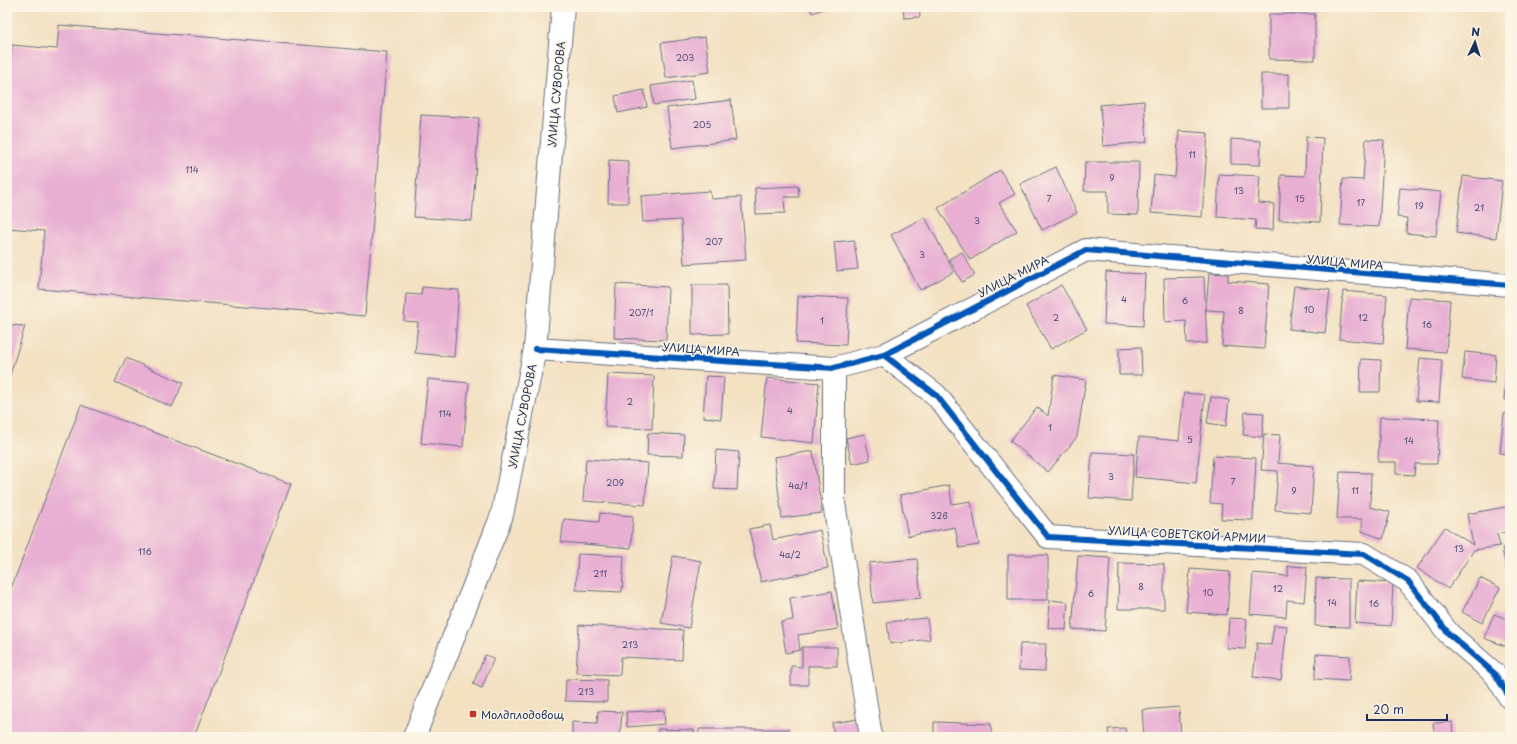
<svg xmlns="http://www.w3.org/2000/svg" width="1517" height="744" font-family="'Playpen Sans',sans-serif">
<rect width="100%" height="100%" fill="#fcf5e5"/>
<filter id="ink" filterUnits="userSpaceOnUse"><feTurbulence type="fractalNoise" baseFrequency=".025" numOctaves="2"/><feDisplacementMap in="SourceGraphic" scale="8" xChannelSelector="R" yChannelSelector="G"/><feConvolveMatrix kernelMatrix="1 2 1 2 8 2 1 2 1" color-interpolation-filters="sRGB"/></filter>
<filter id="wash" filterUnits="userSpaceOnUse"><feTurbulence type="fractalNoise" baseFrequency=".012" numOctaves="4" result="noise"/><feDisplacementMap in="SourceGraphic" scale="16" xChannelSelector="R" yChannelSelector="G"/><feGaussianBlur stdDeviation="0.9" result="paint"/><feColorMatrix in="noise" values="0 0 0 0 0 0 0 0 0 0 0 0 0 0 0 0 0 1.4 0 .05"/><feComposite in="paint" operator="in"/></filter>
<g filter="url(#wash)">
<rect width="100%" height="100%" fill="#f3e1c2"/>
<g id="blocks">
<path fill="#e8afd3" d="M810,7h20l-18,6z
M903,7h16l1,10 -16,1z
M1269,14h46v46l-46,-1z
M59,25l328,27 -22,264 -326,-27 5,-58 -37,-3v-119l5,-64 45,4z
M705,37l5,35 -44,6 -5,-35z
M1261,74h28v34h-28z
M692,80l3,19 -41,6 -3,-19z
M644,90l3,17 -29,6 -3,-17z
M731,100l5,40 -64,8 -5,-40z
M1144,101l3,41 -44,4 -3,-41z
M421,115l58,3 -7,103 -58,-4z
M1179,131l29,2 -6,84 -51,-4 3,-38 21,2z
M1306,137l17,1 -3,84 -41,-2 2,-45 24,1z
M1231,139l30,2 -1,24 -29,-1z
M1366,139l18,1 -5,87 -39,-2 3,-46 20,1z
M609,160l20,1 -1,42h-20z
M1085,162h54l-1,53 -30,-1v-23h-24z
M1056,167l21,46 -35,17 -22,-46z
M1000,170l15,24 -16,9 18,28 -47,29 -32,-52z
M1219,174l41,2 -2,27 16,1 -1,26 -18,-1 1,-9 -39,-3z
M1463,176l39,5 -6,57 -40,-5z
M798,186l1,11h-15l1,16 -29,1 -1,-26z
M1400,188l41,4 -5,44 -30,-3 1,-15 -10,-1z
M710,191l1,8 30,-2 5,63 -62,4 -3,-44 -38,2 -2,-26z
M925,217l29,55 -34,18 -29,-55z
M854,240l4,29 -21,2 -3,-29z
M962,252l13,23 -13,7 -13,-23z
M1106,272l39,2 -2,52 -39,-2z
M1209,273l19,1v7l41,3 -5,65 -42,-3 2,-35 -18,-1z
M1204,277l3,66 -20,1 -1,-23 -21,1 -1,-44z
M616,284l52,3 -2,53 -52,-2z
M692,285h35l1,49 -36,1z
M1061,285l26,44 -36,20 -25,-43z
M1294,286l36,4 -5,43 -36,-4z
M422,287l37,3 -5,67 -39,-4 3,-31 -14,-1 2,-27 15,1z
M1343,291l44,4 -4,48 -44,-4z
M798,296l50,2 -2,47 -50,-2z
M1409,297l41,3 -4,52 -41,-3z
M7,325l18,1 -18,59z
M1141,347l1,28h-23v-27z
M1465,352l31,3 -2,28 -32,-4z
M1507,356h3v44h-6z
M126,358l57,25 -11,24 -57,-25z
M1420,358l22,2 -3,42 -23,-1z
M1361,359l20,1 -1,32h-20z
M608,374l46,2 -2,53 -47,-2z
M1054,375l32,5 -9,57 -29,35 -38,-31 27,-34 11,9z
M706,376l18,1 -3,42 -18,-2z
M767,378l52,5 -5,60 -53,-6z
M428,379l41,4 -6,64 -42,-4z
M1184,393l21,2 -9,88 -61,-6 4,-40 40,4z
M1211,397l18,3 -3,26 -19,-3z
M81,405l210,79 -97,253h-187v-138z
M1245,412l19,1 -2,24 -19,-2z
M1504,413l6,1v40l-10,-1z
M1380,417l59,2 -2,45h-22l-1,11 -18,-1v-12h-18z
M648,433l36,2 -1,21 -36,-1z
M864,434l6,26 -18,4 -6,-26z
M1264,434l16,1 -2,28 36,3 -3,47 -36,-3 3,-39 -17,-1z
M716,450l23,2 -2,38 -23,-1z
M813,451l9,62 -40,5 -8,-61z
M1092,452l42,2 -3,47 -42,-3z
M1213,456l43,2 -3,62 -32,-1 1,-15 -12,-1z
M586,459l62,4 -3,42 -62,-4z
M1340,472l31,1 -1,34 20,5 -7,27 -21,-8v-12h-25z
M949,485l3,19 19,-3 8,44 -20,3 -4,-21 -47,9 -8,-41z
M1510,506v25l-13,3 3,12 -26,4 -26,39 -31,-21 28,-41 28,18 -6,-31z
M600,513l33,3 -2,32 -70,-6 3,-23 35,3z
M770,525l3,15 47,-10 8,38 -67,14 -12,-53z
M1510,547v35l-1,1 -7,-35z
M578,554l46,2 -2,36 -46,-2z
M1008,555h40v45h-40z
M673,556l28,5 -12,67 -28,-5z
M1078,556l32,2 -5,73 -33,-2z
M917,559l4,39 -48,5 -4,-40z
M1119,563l45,1v45h-46z
M1288,566l19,1 -3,35 -17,-2 -1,17 -36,-3 3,-41 35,3z
M1190,569l40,3 -3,43 -41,-3z
M1316,578l33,1v48l-34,-1z
M1480,578l20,10 -18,35 -20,-11z
M1357,581l36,2 -2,43 -36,-3z
M832,591l6,38 -40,6 2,15 -14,3 -5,-31 12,-2 -3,-22z
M1050,600l18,2 -2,28 -18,-2z
M1494,614l16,6v28l-26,-10z
M927,618l3,21 -40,5 -3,-22z
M1229,618l18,1 -2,30 -18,-1z
M579,625l104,5 -1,30 -61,-3 -1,18 -44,-2z
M1274,625l13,1 -6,54 -28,-3 4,-34 14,2z
M1020,644h26l-1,27 -26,-1z
M802,647h35v19h-29v19h-17v-19l11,1z
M1316,654l34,2 -1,25 -34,-2z
M485,655l9,3 -12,30 -9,-4z
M566,679l41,1v22l-42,-1z
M1179,707l2,30h-37l-2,-27z
M664,710l1,14 -38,3 -1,-15z
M598,711l24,1 -2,25h-48v-15l25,1z
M859,719l2,18h-27l-2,-14z
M934,722l57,2v13h-57z
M1452,722l1,15h-18l-2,-14z
M1125,728l1,9h-17l-1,-8z
M658,729l36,1v7h-37z
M699,729h90v8h-90z
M1193,732l50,4v1h-50z"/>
</g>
</g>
<g filter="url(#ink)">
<use href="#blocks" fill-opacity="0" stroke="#676d81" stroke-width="1"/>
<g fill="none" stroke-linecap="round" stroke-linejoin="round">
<defs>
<path id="minor" d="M535,349l299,19 50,-13 202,-105 424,35
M884,355l52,40 112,142 316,17 44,27 41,53 46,40 15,24
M834,368v135l37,234"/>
<path id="major" d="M414,737l88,-222 33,-166 28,-342"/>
</defs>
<use href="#minor" stroke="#676d81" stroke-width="24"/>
<use href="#major" stroke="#676d81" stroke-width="24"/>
<use href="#minor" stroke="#fff" stroke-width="22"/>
<use href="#major" stroke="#fff" stroke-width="22"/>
<defs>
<path id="cycleway" d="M535,349l299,19 50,-13 202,-105 424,35
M884,355l52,40 112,142 316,17 44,27 41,53 46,40 15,24"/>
</defs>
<use href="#cycleway" stroke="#fcf5e5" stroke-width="8"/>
<use href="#cycleway" stroke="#0057b8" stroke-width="6"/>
</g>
</g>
<rect fill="#c8321e" stroke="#fcf5e5" stroke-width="1.5" x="469" y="710" width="8" height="8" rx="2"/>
<g text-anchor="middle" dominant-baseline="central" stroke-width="3" stroke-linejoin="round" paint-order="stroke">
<g font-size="9" fill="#4e4f7b">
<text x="685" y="57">203</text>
<text x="702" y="124">205</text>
<text x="1192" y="154">11</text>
<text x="192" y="169">114</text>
<text x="1112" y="177">9</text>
<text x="1239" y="190">13</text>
<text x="1049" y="198">7</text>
<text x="1300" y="198">15</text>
<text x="1361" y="202">17</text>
<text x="1419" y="205">19</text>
<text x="1479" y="207">21</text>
<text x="977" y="220">3</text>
<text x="714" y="241">207</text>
<text x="922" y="254">3</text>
<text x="1124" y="299">4</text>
<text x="1185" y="300">6</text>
<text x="1309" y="309">10</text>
<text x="1241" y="310">8</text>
<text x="641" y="312">207/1</text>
<text x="1056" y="317">2</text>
<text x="1363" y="317">12</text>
<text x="822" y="320">1</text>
<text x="1427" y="324">16</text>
<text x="630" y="401">2</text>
<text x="790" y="410">4</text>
<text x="445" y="413">114</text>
<text x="1050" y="427">1</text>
<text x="1190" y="439">5</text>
<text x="1409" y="440">14</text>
<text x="1111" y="476">3</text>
<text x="1233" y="481">7</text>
<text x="615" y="482">209</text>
<text x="798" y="485">4а/1</text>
<text x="1294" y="490">9</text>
<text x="1355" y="490">11</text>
<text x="939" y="515">32в</text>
<text x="1459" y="548">13</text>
<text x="145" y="551">116</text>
<text x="790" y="554">4а/2</text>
<text x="600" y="573">211</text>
<text x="1141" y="586">8</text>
<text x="1278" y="588">12</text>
<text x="1208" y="592">10</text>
<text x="1091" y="593">6</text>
<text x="1332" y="602">14</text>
<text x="1374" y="603">16</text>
<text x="630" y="644">213</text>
<text x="586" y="691">213</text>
</g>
<g font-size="11" fill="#1b2f5e" stroke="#fcf5e5">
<text transform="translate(556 94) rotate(-85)">УЛИЦА СУВОРОВА</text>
<text transform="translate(1345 262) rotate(5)">УЛИЦА МИРА</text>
<text transform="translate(1013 276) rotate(-27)">УЛИЦА МИРА</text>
<text transform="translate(701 349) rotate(4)">УЛИЦА МИРА</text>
<text transform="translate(522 416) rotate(-79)">УЛИЦА СУВОРОВА</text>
<text transform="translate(1187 534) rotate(3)">УЛИЦА СОВЕТСКОЙ АРМИИ</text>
</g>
<g font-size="11" fill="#1b2f5e" stroke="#fcf5e5" text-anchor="start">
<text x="481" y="714">Молдплодовощ</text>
</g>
</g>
<rect width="1517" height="744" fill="none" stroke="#fcf5e5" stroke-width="24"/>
<g transform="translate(1475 42) rotate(4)" stroke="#fcf5e5" stroke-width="3" paint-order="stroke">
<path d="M0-3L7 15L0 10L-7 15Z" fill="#1b2f5e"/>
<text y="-6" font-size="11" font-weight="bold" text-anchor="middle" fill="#1b2f5e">N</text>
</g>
<path d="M1367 714v6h80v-6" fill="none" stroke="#1b2f5e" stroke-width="2"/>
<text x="1373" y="714" font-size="12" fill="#1b2f5e" stroke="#fcf5e5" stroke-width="3" paint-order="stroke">20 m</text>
</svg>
